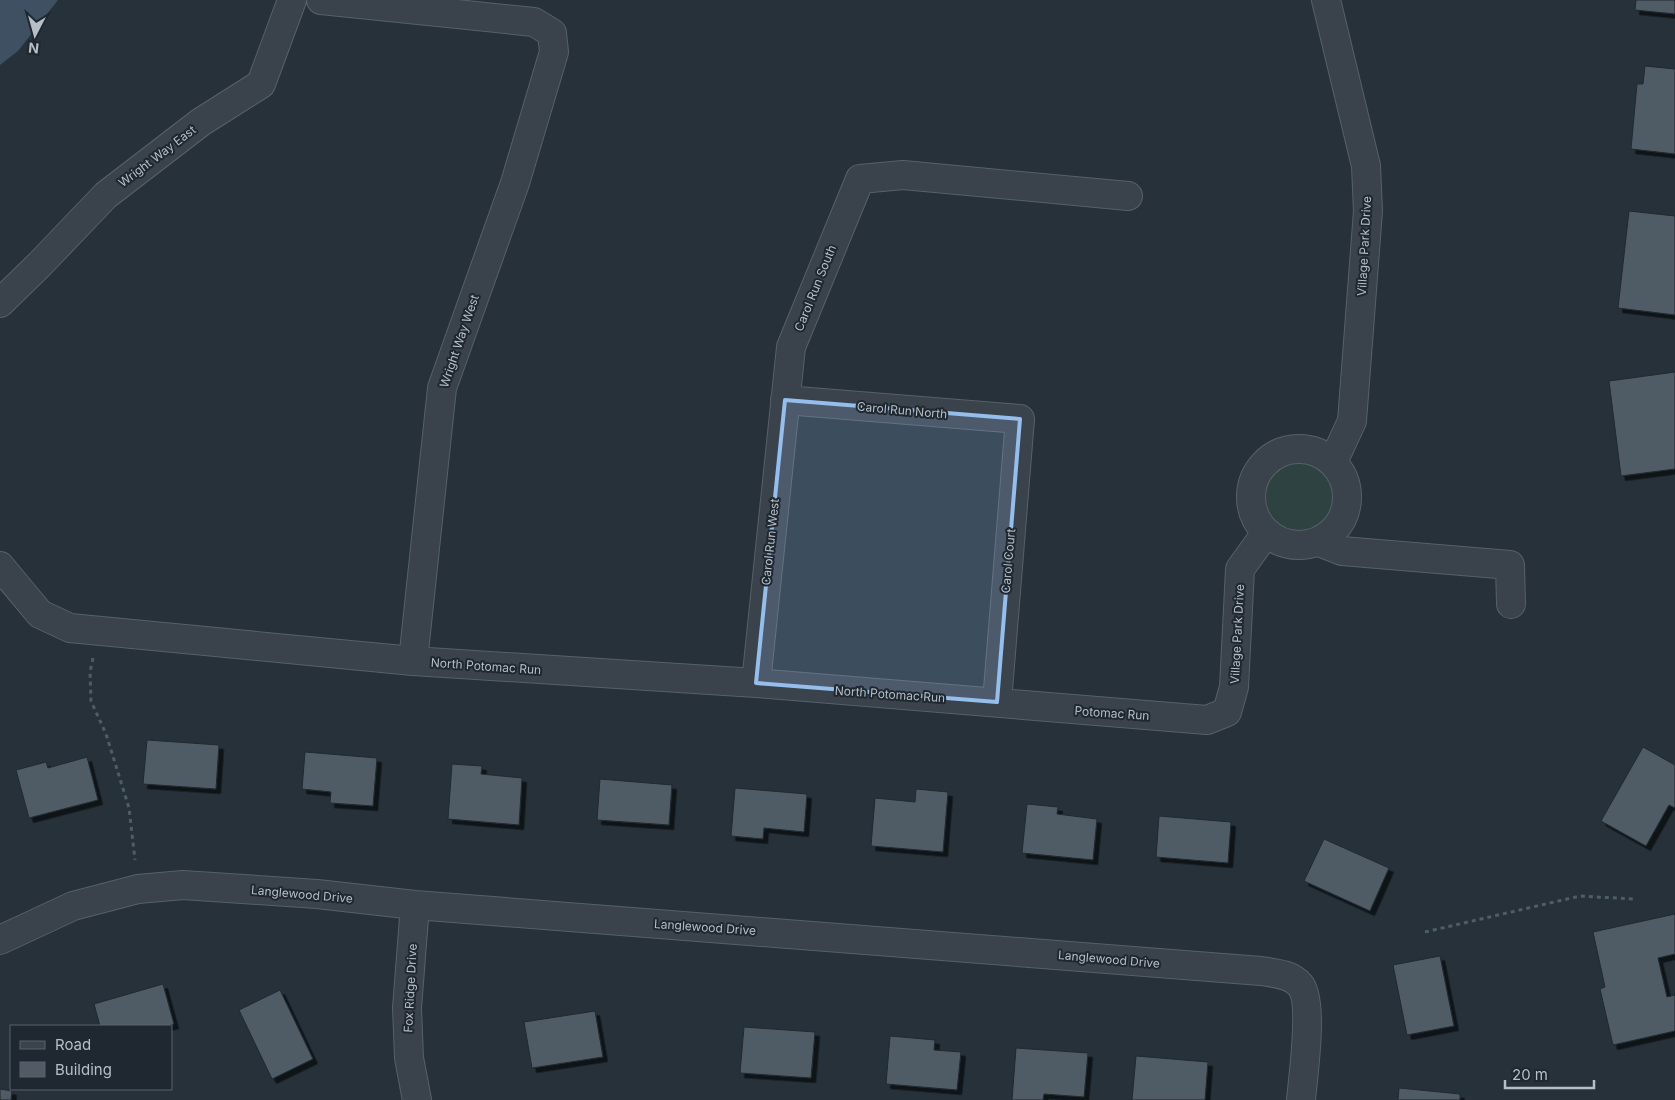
<svg xmlns="http://www.w3.org/2000/svg" width="1675" height="1100" font-family="Inter,sans-serif">
<defs>
<filter id="shadow"><feDropShadow dx="4.5" dy="4.5" stdDeviation="0" flood-color="#0009"/></filter>
</defs>
<rect width="100%" height="100%" fill="#26313a"/>
<path fill="#2e4241" d="M1264 497a35 35 0 1 1 70 0a35 35 0 1 1-70 0Z"/>
<path fill="#3e5061" d="M0,0h58l-40,51 -18,14z"/>
<path fill="#505b65" stroke="#212932" filter="url(#shadow)" d="M1636,0h39v14l-40,-4z
M1645,66l30,3v85l-44,-5 6,-65h6z
M1629,211l46,5v99l-57,-7z
M1675,372v97l-54,7 -12,-95z
M147,740l72,5 -3,44 -73,-5z
M1643,747l32,18v43l-6,-3 -23,41 -45,-25z
M305,752l72,6 -4,48 -43,-3 1,-11 -29,-3z
M87,757l11,43 -69,18 -13,-48 30,-8 2,6z
M452,764l30,2 -1,8 41,4 -3,47 -71,-6z
M600,779l72,6 -3,40 -72,-5z
M735,788l72,6 -3,38 -40,-4 -1,11 -32,-3z
M916,789l32,3 -5,60 -72,-6 4,-48 40,4z
M1027,804l31,3 -1,7 40,5 -4,41 -71,-7z
M1159,816l72,6 -3,41 -72,-6z
M1324,839l65,29 -19,43 -66,-30z
M1675,914v40l-17,4 9,39 8,-2v36l-62,14 -13,-56 5,-2 -12,-55z
M1440,956l14,70 -47,9 -14,-70z
M163,984l11,40 -7,2h-67l-6,-22z
M280,990l33,69 -41,20 -33,-69z
M595,1011l8,46 -71,11 -8,-46z
M744,1027l71,5 -4,46 -71,-5z
M890,1036l45,4 -1,10 27,2 -4,38 -71,-6z
M1016,1048l72,5 -4,44 -40,-3 -1,6h-31z
M1136,1056l72,6 -3,38h-73z
M1399,1088l61,6v6h-62z
M0,1089l12,2 -1,9h-11z"/>
<g fill="none" stroke-linecap="round" stroke-linejoin="round">
<defs>
<path id="minor" d="M321,0l213,22 18,11 2,19 -39,131 -73,205 -29,273
M1326,0l40,166 2,45 -16,210 -19,41
M0,303l39,-38 67,-70 95,-73 60,-38 31,-84
M785,400l235,19 -23,283
M1251 497a48 48 0 1 1 96 0a48 48 0 1 1-96 0Z
M1319,542l23,9 168,14 1,39
M0,566l40,48 30,14 343,33 343,22 451,37 20,-8 7,-25 6,-118 26,-36
M756,683l35,-336 69,-168 43,-4 225,21
M415,905l-8,103 2,50 8,42
M0,940l73,-34 65,-17 45,-4 134,9 98,11 846,66c13,2 30,3 39,14 14,16 3,92 1,115"/>
</defs>
<use href="#minor" stroke="#586069" stroke-width="30"/>
<path stroke="#4d5f5f" stroke-width="3" stroke-dasharray="4 4" stroke-linecap="butt" d="M93,658l-3,14 1,29 15,33 23,74 6,52
M1425,932l155,-36 54,3"/>
<use href="#minor" stroke="#3a424b" stroke-width="28"/>
</g>
<path fill="#95beec" fill-opacity="0.2" stroke="#95beec" stroke-width="4" stroke-linejoin="round" d="M785,400l235,19 -23,283 -241,-19z"/>
<g text-anchor="middle" dominant-baseline="central" stroke-width="4" stroke-linejoin="round" paint-order="stroke">
<g font-size="12" fill="#b6bec6" stroke="#1f2730">
<text transform="translate(157 156) rotate(-37)">Wright Way East</text>
<text transform="translate(1364 246) rotate(-87)">Village Park Drive</text>
<text transform="translate(815 288) rotate(-68)">Carol Run South</text>
<text transform="translate(459 341) rotate(-71)">Wright Way West</text>
<text transform="translate(902 410) rotate(5)">Carol Run North</text>
<text transform="translate(770 542) rotate(-84)">Carol Run West</text>
<text transform="translate(1008 561) rotate(-85)">Carol Court</text>
<text transform="translate(1237 634) rotate(-87)">Village Park Drive</text>
<text transform="translate(486 666) rotate(4)">North Potomac Run</text>
<text transform="translate(890 694) rotate(4)">North Potomac Run</text>
<text transform="translate(1112 713) rotate(4)">Potomac Run</text>
<text transform="translate(302 894) rotate(5)">Langlewood Drive</text>
<text transform="translate(705 927) rotate(4)">Langlewood Drive</text>
<text transform="translate(1109 959) rotate(5)">Langlewood Drive</text>
<text transform="translate(410 988) rotate(-87)">Fox Ridge Drive</text>
</g>
</g>
<rect x="10" y="1025" width="162" height="65" fill="#1f2730" stroke="#5b636c"/>
<rect x="20" y="1041" width="25" height="8" fill="#3a424b" stroke="#5b636c"/>
<text x="55" y="1050" font-size="15" fill="#b6bec6">Road</text>
<rect x="20" y="1062" width="25" height="15" fill="#505b65" stroke="#5b636c"/>
<text x="55" y="1075" font-size="15" fill="#b6bec6">Building</text>
<g transform="translate(35 35) rotate(186)" stroke="#1f2730" stroke-width="4" paint-order="stroke">
<path d="M0-4L9 19L0 12L-9 19Z" fill="#b6bec6"/>
<text y="-8" font-size="14" font-weight="bold" text-anchor="middle" fill="#b6bec6">N</text>
</g>
<path d="M1505 1080v8h89v-8" fill="none" stroke="#b6bec6" stroke-width="2.5"/>
<text x="1512" y="1080" font-size="15" fill="#b6bec6" stroke="#1f2730" stroke-width="4" paint-order="stroke">20 m</text>
</svg>
